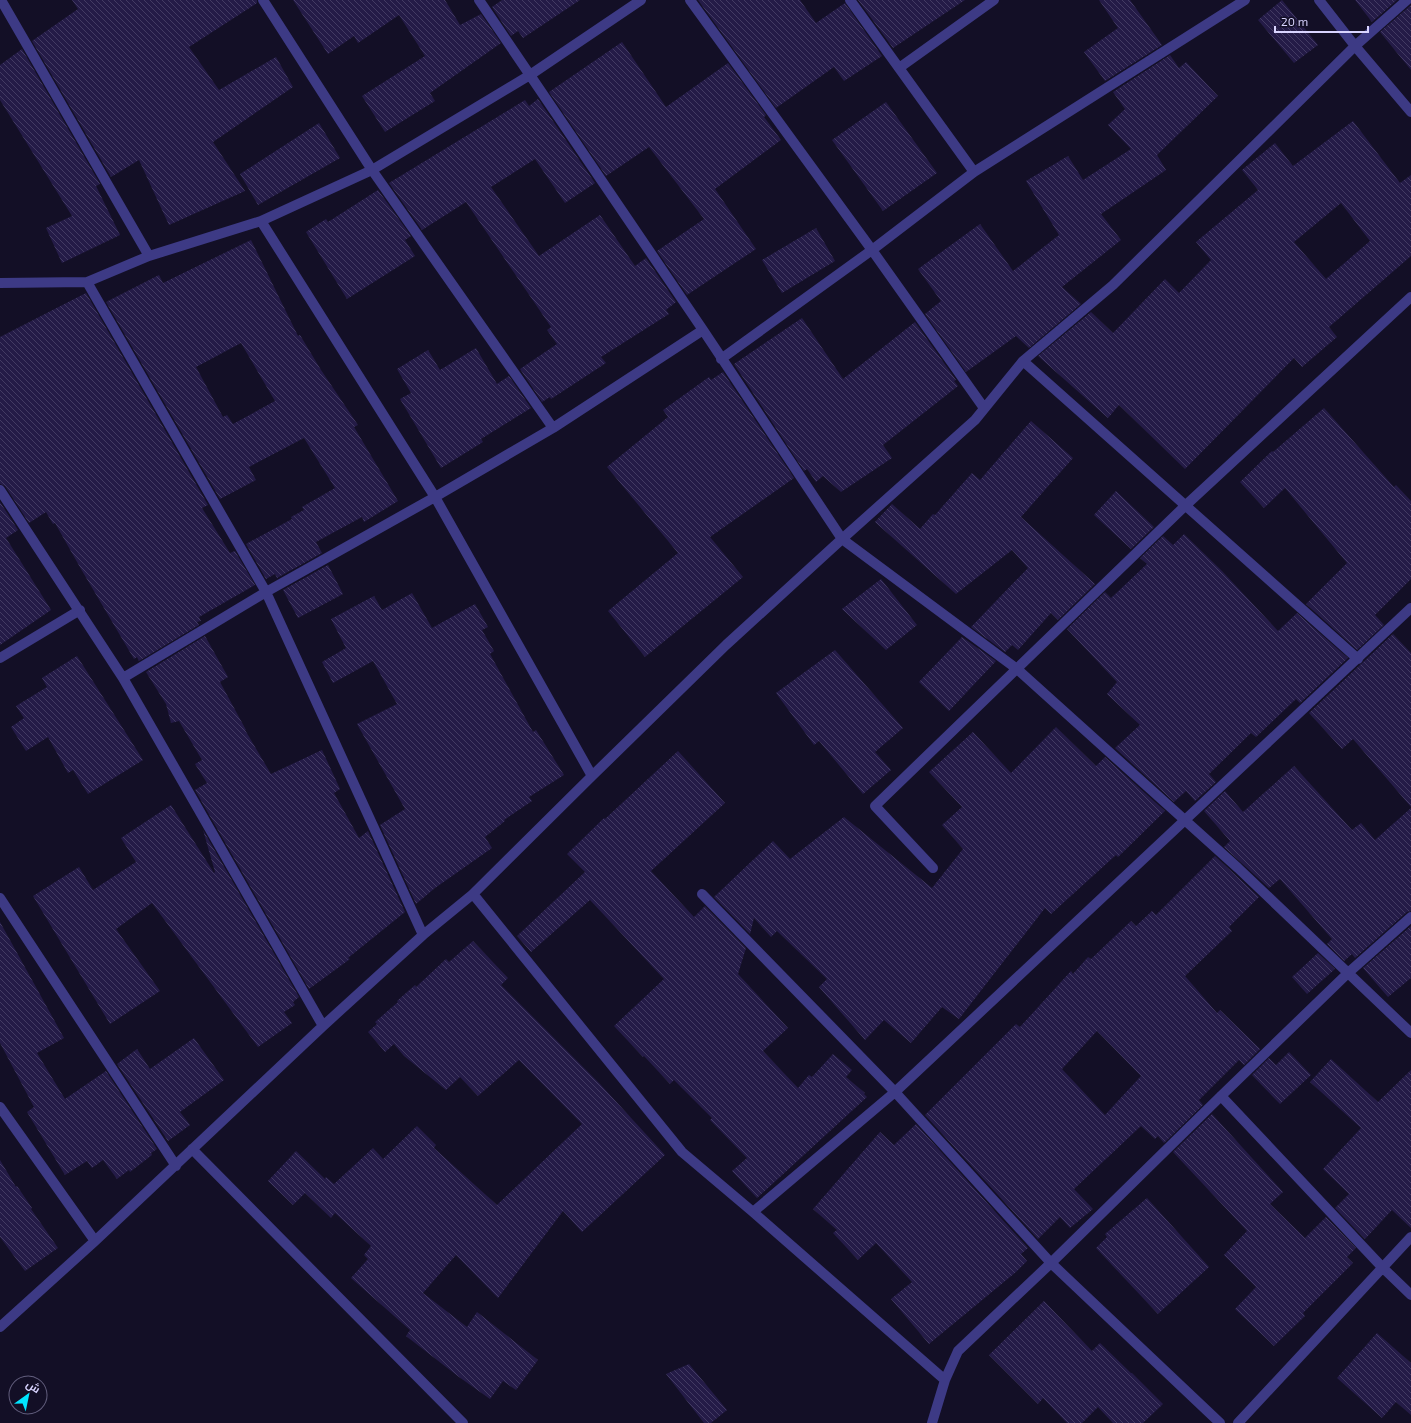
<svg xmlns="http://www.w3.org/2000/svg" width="1411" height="1423" font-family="'Exo 2',Cairo,sans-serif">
<defs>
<pattern id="building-back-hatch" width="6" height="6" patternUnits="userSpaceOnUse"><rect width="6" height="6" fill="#241b47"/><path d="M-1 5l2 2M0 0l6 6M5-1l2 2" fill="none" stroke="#433b63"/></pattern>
</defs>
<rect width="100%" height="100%" fill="#130f26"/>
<path fill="url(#building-back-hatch)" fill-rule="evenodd" d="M72,0h185v3l-68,44 30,43 57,-33 17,30 -80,55 32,49 -76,34 -30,-65 -28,17 -79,-136 46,-32z
M293,0h152l15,25 21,-11 20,29 -71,50 5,8 -50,31 -23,-36 63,-40 -26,-41 -41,28 -4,-7 -26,18z
M502,0h78l-57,38 -5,-7 -7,5 -19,-29z
M698,0h102l16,23 29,-20 37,53 -38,25 -10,-14 -58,41z
M858,0h107l-72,48z
M1099,0h31l32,45 -57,36 -21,-29 34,-24z
M1282,0l36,45 -24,18 -36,-43z
M1355,0h42l-25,22z
M1411,5v65l-31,-38z
M622,42l44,65 62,-44 38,52 -2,2 17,23 -66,49 41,60 -69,46 -30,-44 47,-32 -55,-72 -43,29 -57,-84z
M22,49l78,135 -4,2 24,49 -58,28 -16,-35 26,-12 -72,-116v-35z
M1170,55l9,13 7,-6 32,34 -61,59 9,15 -65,44 20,26 -59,47 19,17 -52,44 -13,-12 -50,36 -41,-58 16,-13 -23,-32 62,-45 33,47 46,-36 -33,-54 42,-25 15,24 48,-31 -23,-24 17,-16 -12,-17z
M538,99l57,84 -30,20 -30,-44 -44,28 48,69 61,-41 35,51 11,-8 30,44 -10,8 3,4 -68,43 5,6 -55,36 -1,-2 -8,5 -22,-33 37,-25 -10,-14 4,-3 -85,-125 -44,28 -33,-47 136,-83 4,6z
M886,102l51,71 -54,38 -51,-71z
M1353,121l47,62 11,-8v81l-82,71 8,10 -35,30 -8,-9 -109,111 -66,-64 -11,13 -70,-62 53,-44 22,21 52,-54 14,14 32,-33 -15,-18 62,-52 -16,-20 33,-27 18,23zM1341,203l29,38 -44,38 -32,-37z
M319,123l21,35 -82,47 -18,-31z
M378,190l33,46 -6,4 10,16 -68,43 -41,-67 20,-13 2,3z
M816,228l19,33 -53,32 -20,-33z
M251,240l47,96 2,-1 21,35 37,55 -4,2 44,74 -34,21 -2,-5 -46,25 6,11 -45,25 -2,-4 -9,5 -20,-35 46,-25 -1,-2 13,-7 -2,-3 33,-19 -31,-50 -55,29 7,13 -36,19 -114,-197 53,-27 4,8zM241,343l34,58 -42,23 -6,-9 -4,2 -27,-50z
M86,293l122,212 -6,3 28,45 5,-2 20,34 -56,32 2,4 -4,1 2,3 -60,36 -2,-4 -3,2 -53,-90 -26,-46 -2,1 -7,-12 -17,11 -24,-37 -5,-2v-147z
M802,318l41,61 72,-57 41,58 -2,1 4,5 -75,59 9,13 -51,34 -18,-16 -7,6 -9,-13 -3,2 -70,-107z
M476,348l21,36 12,-8 22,32 -50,31 2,3 -42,26 -41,-69 11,-6 -14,-24 31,-19 12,20z
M723,372l71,106 -84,59 33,40 -98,80 -37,-46 70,-58 -71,-86 61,-50 -5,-7 46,-33 2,3z
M1324,408l70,79 2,-2 15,16v78l-36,36 9,10 -27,25 -51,-46 41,-41 -62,-75 -21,20 -24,-26 32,-31 1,1z
M1031,421l42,37 -52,59 74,67 -37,36 -7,-7 -33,37 -6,-5 -7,7 -34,-25 57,-59 -16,-18 -56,44 -81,-72 17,-18 28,25 13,-15 2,1 37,-42 8,7z
M1116,491l38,36 -23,22 -37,-34z
M0,502l18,28 -12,8 45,72 -51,35z
M1184,534l38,37 56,60 19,-18 51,45 -48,45 -4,-4 -40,38 -5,-4 -42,41 7,8 -21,19 -9,-10 -12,11 -59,-54 25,-23 -33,-31 10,-12 -50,-53 38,-37 6,6 36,-34 -7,-6 23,-22 10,9z
M328,565l15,29 -45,24 -15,-28z
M881,579l36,46 -31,25 -44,-41z
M412,593l20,35 43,-24 13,23 -6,3 12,21 -4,3 43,78 3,-2 28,45 -35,22 3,4 -28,19 1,1 -20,16 7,11 -57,40 -19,16 -36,-79 25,-16 -48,-85 40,-20 -24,-43 -40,22 -11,-21 24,-14 -15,-29 43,-23 8,14z
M1393,634l18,19v154l-58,-68 -11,10 -33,-36z
M205,636l23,41 -8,5 26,48h-1l26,44 51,-24 18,39 -6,4 25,45 9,-7 37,81 -57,46 2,1 -41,30 -114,-199 12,-7 -12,-19 7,-4 -23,-39 -8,2 -5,-19 -20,-32z
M962,637l34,24 -47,50 -30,-29z
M835,650l68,78 -28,24 16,18 -28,24 -44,-53 -5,4 -38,-52z
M77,656l66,104 -55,34 -15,-24 -5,3 -20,-36 -22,14 -15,-24 13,-9 -8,-12 31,-19 -5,-9z
M1056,727l40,39 9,-9 60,54 -47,46 -2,-2 -65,59 -6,-6 -86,111 -17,-12 -31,36 -27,-23 -19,20 -46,-53 8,-8 -50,-48 -6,6 -17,-19 -4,16 -36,-37 59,-56 17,18 54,-42 88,71 31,-39 -21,-24 20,-18 -33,-35 44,-40 38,41z
M678,751l47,52 -74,68 43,46 11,-11 41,42 -8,26 50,54 -25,23 35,37 11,-13 3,2 21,-23 19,16 -6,7 19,16 -1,1 3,3 -110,101 -25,-27 15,-13 -37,-38 2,-2 -38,-38 -4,4 -26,-28 -1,1 -29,-31 50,-47 -74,-79 -59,52 -14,-16 68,-64 -18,-18 37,-36 1,1z
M1294,766l58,64 9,-7 14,17 36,-32v103l-4,1 -52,46 -3,-4 -8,7 -17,-17 5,-5 -52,-60 -11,9 -45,-41 6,-6 -26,-30 21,-20 18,21z
M171,805l43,68 1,-1 -12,-42 96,167 -6,5 2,3 -11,7 8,11 -34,24 -106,-144 -36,26 44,62 -50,33 -77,-128 46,-29 14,23 43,-28 -15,-24z
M1215,856l44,41 -30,30 3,4 -47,45 32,37 3,-3 40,39 -16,16 -5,-5 -40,40 4,5 -39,38 -6,-7 -3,3 -14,-13 -67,63 19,20 -23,19 -10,-11 -22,22 -113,-124 91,-91 4,3 51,-56 2,3 15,-17 3,2 40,-38 5,5 16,-15 4,4zM1097,1031l44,45 -36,39 -43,-46z
M0,922l64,116 -27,15 28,46 41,-28 51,78 -6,4 1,2 -22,17 -1,-2 -12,9 -14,-19 -11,8 -5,-7 -22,14 -38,-63 7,-5 -34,-64z
M1411,926v52l-23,19 -25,-29z
M473,941l35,37 -7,7 99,99 65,71 -83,77 -19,-21 -65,87 -42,-43 -33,38 44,34 10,-15 61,48 -22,30 -13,-9 -13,18 -31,-22 -53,-41 4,-6 -59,-52 17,-19 -4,-4 7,-9 -36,-33 -4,5 -26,-25 -12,12 -25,-24 28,-30 29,28 1,-2 8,7 39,-36 10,11 34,-33 19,19 -2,3 63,57 85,-81 -63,-64 -41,36 -18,-19 -14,13 -42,-34 -10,-12 -9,8 -17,-20 9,-8 -2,-2 23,-20 -1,-1 18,-16 1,2 30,-28 3,3z
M1318,953l17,16 -28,25 -15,-17z
M194,1038l30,42 -44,32 10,13 -22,16 -51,-77 20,-15 13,20z
M1289,1052l22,23 -31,29 -28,-29 17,-17 7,7z
M1331,1059l47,43 33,-32v158l-19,-18 -27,29 -30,-31 14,-14 -26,-25 38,-41 -51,-46z
M1212,1114l71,78 -13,12 35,34 21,-21 30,31 -9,9 6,6 -50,50 2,3 -31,30 -39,-37 21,-22 -32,-32 23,-24 -74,-79z
M916,1124l112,124 -7,6 6,7 -11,11 -87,72 -38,-45 21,-17 -36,-39 -18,17 -25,-27 4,-3 -24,-21 67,-77 14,13z
M0,1160l16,27 1,-1 15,22 -1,1 27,39 -33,23 -25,-34z
M1147,1198l62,69 -51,47 -62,-66 11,-11 -2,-3z
M1044,1301l48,50 8,-8 31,30h1l31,31 -20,19h-30l-15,-16 -16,16h-15l-24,-25 -5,6 -49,-49z
M1377,1333l34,30v52l-15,-13 -14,16 -45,-40z
M689,1364l38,46 -16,13h-7l-38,-49z"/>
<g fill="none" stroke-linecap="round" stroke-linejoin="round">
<path stroke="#3d3a85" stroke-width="10" d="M1,0l148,256
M263,0l109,170 181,258
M479,0l224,330 139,209 175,130 221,199 173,165
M690,0l182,250 112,158
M850,0l124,172
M1319,0l36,46 56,66
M899,68l95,-68
M261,221l174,276 157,279
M87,282l179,310 157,343
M0,283l87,-1 62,-26 112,-35 111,-51 158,-95 111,-75
M721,359l151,-109 102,-78 271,-172
M1023,361l335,298
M0,490l123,188 200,348
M0,658l80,-48
M123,678l143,-86 169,-95 118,-69 150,-98
M933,868l-58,-62 311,-301 225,-208
M473,894l209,258 71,60 192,168
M702,894l193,198 156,171 169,160
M0,898l176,268
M1221,1096l161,171 29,28
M0,1107l95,134
M192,1149l271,274
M753,1212l142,-120 516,-484
M0,1327l95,-86 228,-215 100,-91 50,-41 119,-118 134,-131 116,-106 133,-119 48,-59 90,-76 242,-239 52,-46
M932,1423l13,-43 13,-29 93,-88 170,-167 127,-123 63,-56
M1238,1423l173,-186"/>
</g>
<g transform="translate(28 1395) rotate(33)"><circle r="19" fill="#130f26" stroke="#625e7d"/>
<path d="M0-3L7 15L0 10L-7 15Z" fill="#00e5ff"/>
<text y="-6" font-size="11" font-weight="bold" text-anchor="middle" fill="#d9d4ff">ش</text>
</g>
<path d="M1275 26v6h93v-6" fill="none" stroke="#d9d4ff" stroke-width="2"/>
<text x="1281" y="26" font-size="12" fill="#d9d4ff" stroke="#130f26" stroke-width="3" paint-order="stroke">20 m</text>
</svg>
